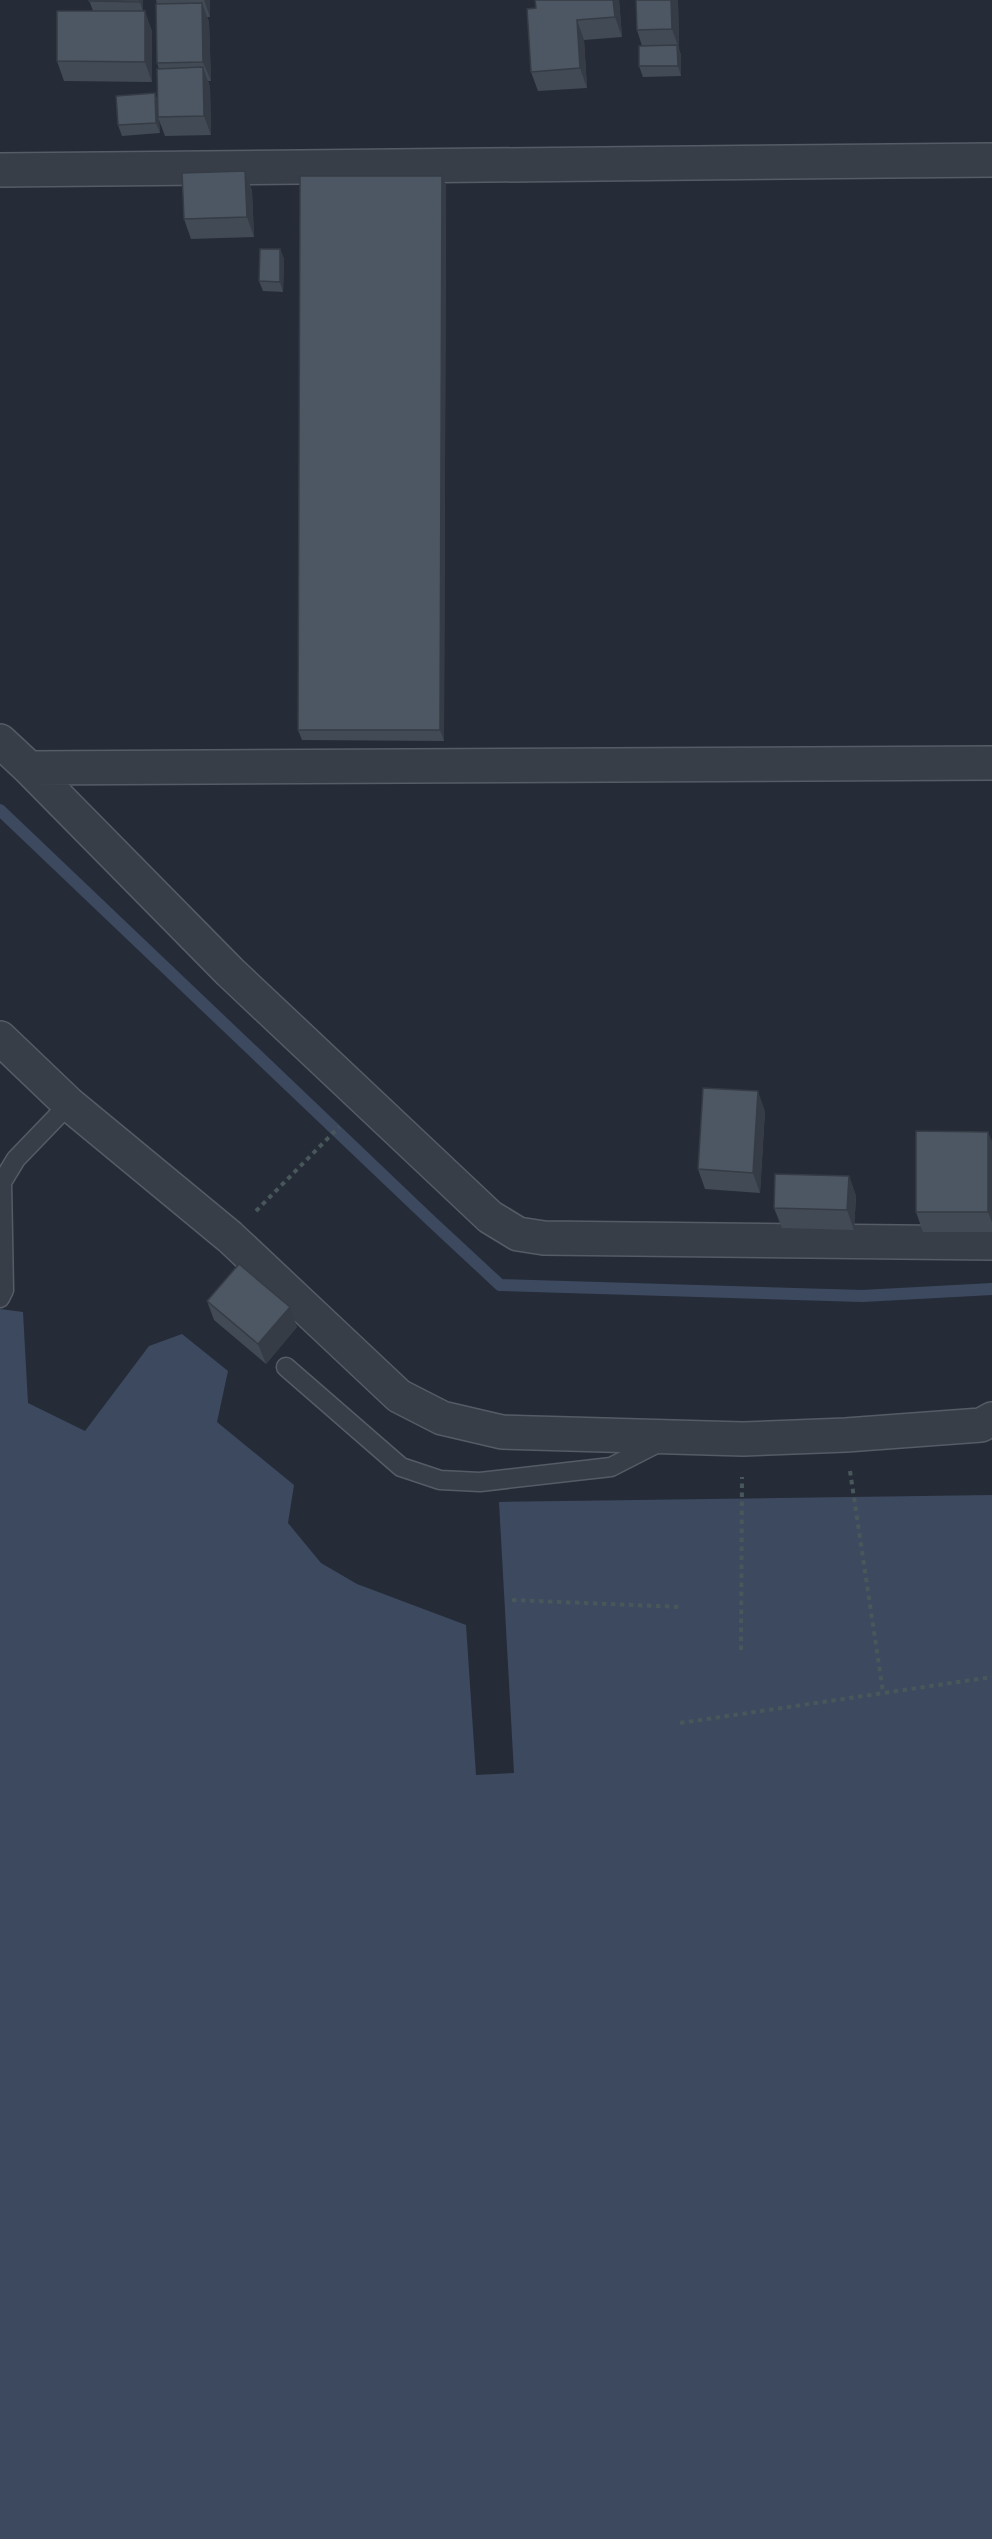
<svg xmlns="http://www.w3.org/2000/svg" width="992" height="2539" font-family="'Alegreya Sans',sans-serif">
<rect width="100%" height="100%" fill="#252c38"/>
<path fill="#3d495f" d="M0,1309l23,3 5,91 57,28 64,-85 33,-12 46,37 -11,51 77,63 -6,38 33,40 36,21 109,41 10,150 38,-2 -15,-271 493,-7v1044h-992z"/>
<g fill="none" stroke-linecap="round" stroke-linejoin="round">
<path stroke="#3d495f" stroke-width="12" d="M0,810l429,409 71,66 362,11 130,-7"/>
<defs>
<path id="lane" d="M0,1298l4,-8 -2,-108 14,-23 53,-55
M286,1367l115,100 39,13 40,2 131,-15 49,-25"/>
<path id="street" d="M0,170l992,-10
M0,741l29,27 201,204 260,245 28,17 26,4 448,5
M29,768l963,-5
M0,1038l69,66 161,133 169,159 43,22 60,14 241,7 103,-4 135,-10 11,-6"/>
</defs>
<use href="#lane" stroke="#565c66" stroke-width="21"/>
<use href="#street" stroke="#565c66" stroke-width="36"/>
<path stroke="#48575a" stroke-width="4" stroke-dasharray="4.5 4.5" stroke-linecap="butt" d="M256,1211l83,-84
M850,1471l33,221
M512,1600l169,7
M741,1650l1,-173
M680,1723l312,-46"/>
<use href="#lane" stroke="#383e48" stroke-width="18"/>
<use href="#street" stroke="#383e48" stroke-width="33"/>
</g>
<path fill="#424a55" d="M89,0h54v11l9,20v51l-88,-1 -7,-20 36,-50z
M156,0h54v17h-3l2,5 2,59h-3l2,6 1,48 -46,1 -6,-16 1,13 -38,3 -4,-11 37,-32 3,9 1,-33 -2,-6v-59z
M535,0h84l3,37 -38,3 3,48 -49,3 -7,-19 5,-64z
M678,0l1,49 2,6v21l-38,1 -4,-11 3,-20 -5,-16z
M245,171l7,20 2,46 -63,2 -7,-20z
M442,176l4,10 -2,555 -142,-1 -4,-10z
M280,249l4,10 -1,33 -20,-1 -4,-10z
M765,1111l-5,82 -55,-4 -7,-20z
M992,1141v91h-69l-7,-20z
M849,1176l7,20 -2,34 -72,-2 -8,-20z
M207,1301l90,26 -31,37 -52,-44z"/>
<path fill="#363c45" d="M140,0h3v12l-3,-10z
M204,0h6v17z
M613,0h6l3,37 -7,-20z
M671,0h7l1,49 -7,-20z
M202,3l7,19 2,59 -8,-19z
M145,11l7,20v51l-7,-20z
M577,20l7,20 3,48 -7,-20z
M677,45l4,10v21l-3,-10z
M203,67l7,20 1,48 -7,-19z
M155,93l3,10v14l1,3 1,13 -4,-10z
M245,171l7,20 2,46 -7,-20z
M442,176l4,10 -2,555 -4,-11z
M280,249l4,10 -1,33 -3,-10z
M758,1091l7,20 -5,82 -7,-20z
M988,1132l4,9v81l-4,-10z
M849,1176l7,20 -2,34 -7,-20z
M290,1307l7,20 -31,37 -8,-20z"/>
<path fill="#4d5663" stroke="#363c45" stroke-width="1.5" d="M89,0h51v2l-51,-1z
M535,0h78l2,17 -38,3 3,48 -49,4 -4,-63 9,-1z
M636,0h35l1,29 -35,1z
M202,3l1,59 -46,1 -1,-59z
M57,11h88v51l-88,-1z
M677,45l1,21h-39v-20z
M203,67l1,49 -46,1 -1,-48z
M155,93l1,30 -38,2 -2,-29z
M245,171l2,46 -63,2 -2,-46z
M300,176h142l-2,554h-142z
M260,249h20v33l-21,-1z
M703,1088l55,3 -5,82 -55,-4z
M916,1131l72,1v80h-72z
M775,1174l74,2 -2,34 -73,-2z
M239,1264l51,43 -32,37 -51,-43z"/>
</svg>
